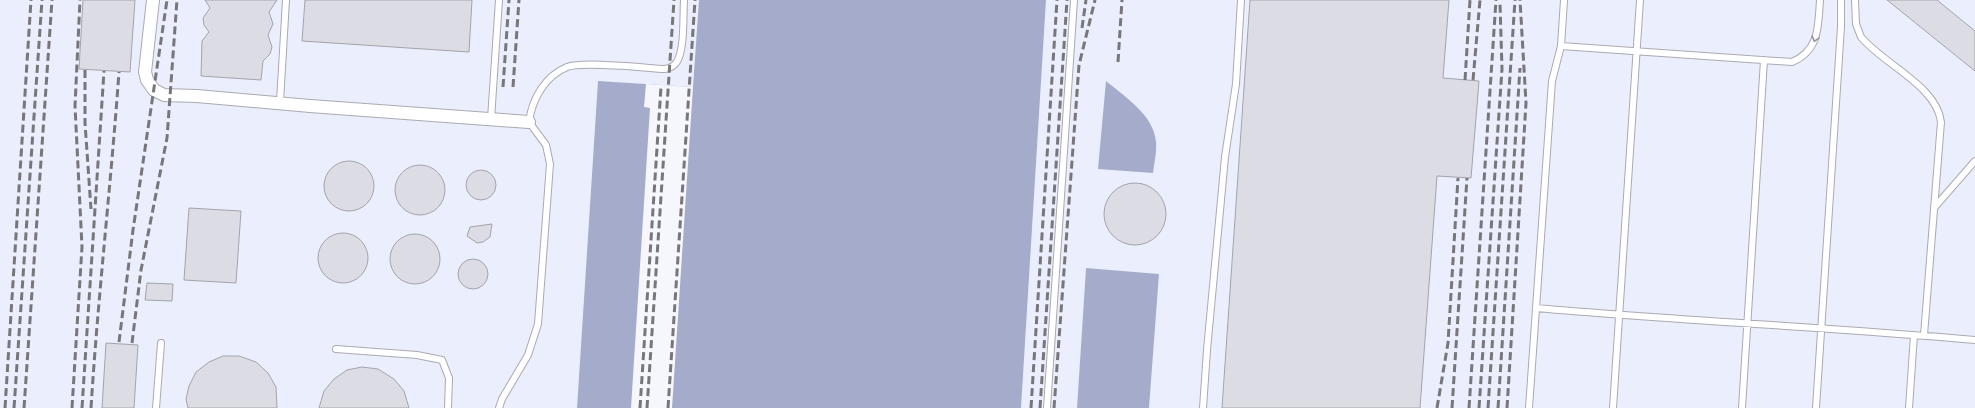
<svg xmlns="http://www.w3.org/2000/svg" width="1975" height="408" font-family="'Open Sans',sans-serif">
<rect width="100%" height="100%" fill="#f5f7fd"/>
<path fill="#ebeefc" d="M0,0h699l-6,87 -95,-5 -21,326h-577z
M1046,0h929v408h-826l10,-134 -73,-6 -9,140h-56z"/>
<path fill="#a5accb" d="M699,0h347l-25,408h-444l21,-327 95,6z
M1106,81c19,16 48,34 50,61 1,10 -2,21 -3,31l-55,-4z
M1086,268l73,6 -10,134h-72z"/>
<path fill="#f5f7fd" d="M646,84l47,3 -21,321h-41l19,-300 -6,-1z"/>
<path fill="#dcdde4" stroke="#a3a4ab" d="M83,0h52l-5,72 -51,-3z
M205,0h72l-8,12 4,12 -5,11 4,12 -2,7 -7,7 -2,19 -60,-4 1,-35 7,-9 -5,-7 -1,-7 7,-10z
M305,0h167l-3,52 -167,-11z
M1250,0h199l-6,78 36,3 -8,97 -34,-2 -17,232h-198z
M1887,0h50l38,31v40z
M324 186a25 25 0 1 1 50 0a25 25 0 1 1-50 0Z
M395 190a25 25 0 1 1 50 0a25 25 0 1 1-50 0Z
M466 185a15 15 0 1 1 30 0a15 15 0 1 1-30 0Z
M1104 214a31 31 0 1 1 62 0a31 31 0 1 1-62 0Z
M189,208l52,3 -5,72 -52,-3z
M492,224l-2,13 -7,5 -6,1 -10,-7 3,-9z
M318 258a25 25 0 1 1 50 0a25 25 0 1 1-50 0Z
M390 259a25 25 0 1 1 50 0a25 25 0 1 1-50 0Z
M458 274a15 15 0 1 1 30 0a15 15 0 1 1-30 0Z
M147,283l26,1 -1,17 -27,-1z
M106,343l32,2 -4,63h-32z
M223,356h16l17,6 12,11 8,14 1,21h-89l-2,-9 3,-13 7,-14 13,-10z
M362,367l16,2 16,10 10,12 5,17h-90l5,-17 10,-12 13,-9z"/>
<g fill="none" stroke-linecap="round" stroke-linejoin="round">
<defs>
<path id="lane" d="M1855,0l1,24 5,13c22,27 76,49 80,85l-17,213
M1561,46l231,16c28,-12 26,-36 28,-62
M280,102l6,-102
M491,119l8,-119
M1934,208l41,-47
M1536,308c146,13 293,19 439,32
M336,349l81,6 25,5 7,18 -1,30
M156,408l5,-65
M499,408l3,-9 26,-44 10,-31 12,-160 -4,-19 -17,-23c3,-23 16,-46 38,-55 16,-6 78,1 98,2 5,-1 8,-2 11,-6 9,-11 7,-48 8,-63
M1047,408l27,-408
M1203,408l4,-58 18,-193 11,-73 5,-84
M1529,408l23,-327 9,-35 3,-46
M1613,408l27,-408
M1742,408l22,-348
M1816,408l25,-381v-27
M1909,408l5,-73"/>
<path id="street" d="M153,0l-8,72 2,8 7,10 10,5 33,1 113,10 219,16"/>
</defs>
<use href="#lane" stroke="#a9abb1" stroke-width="8"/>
<use href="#street" stroke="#a9abb1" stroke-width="14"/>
<use href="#lane" stroke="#fff" stroke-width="6"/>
<use href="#street" stroke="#fff" stroke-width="12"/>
<path stroke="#77777b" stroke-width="3" stroke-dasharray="8 4" stroke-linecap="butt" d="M1082,28l4,-28
M1118,62l4,-62
M85,70v53l6,86
M1465,80l5,-80
M1473,80l7,-80
M503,87l6,-87
M513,87l6,-87
M119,342l14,-112 34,-230
M132,343l9,-73 26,-132 10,-138
M5,408l26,-408
M14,408l28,-408
M24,408l28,-408
M72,408l10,-161 -7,-141 5,-106
M82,408l22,-337
M91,408c7,-112 20,-224 28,-336
M640,408l21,-321
M647,408l27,-408
M668,408l27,-408
M1031,408l26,-408
M1040,408l27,-408
M1054,408l25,-343 16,-65
M1437,408l11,-65 10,-165
M1452,408l15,-230
M1469,408l27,-408
M1479,408l23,-339 -2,-65
M1488,408l27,-408
M1498,408l22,-340
M1507,408l19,-305 -6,-103"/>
</g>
<defs><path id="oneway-chevron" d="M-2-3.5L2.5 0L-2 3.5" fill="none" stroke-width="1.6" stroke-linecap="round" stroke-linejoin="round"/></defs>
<use stroke="#969697" href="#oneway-chevron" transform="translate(1815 39) rotate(106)"/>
</svg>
